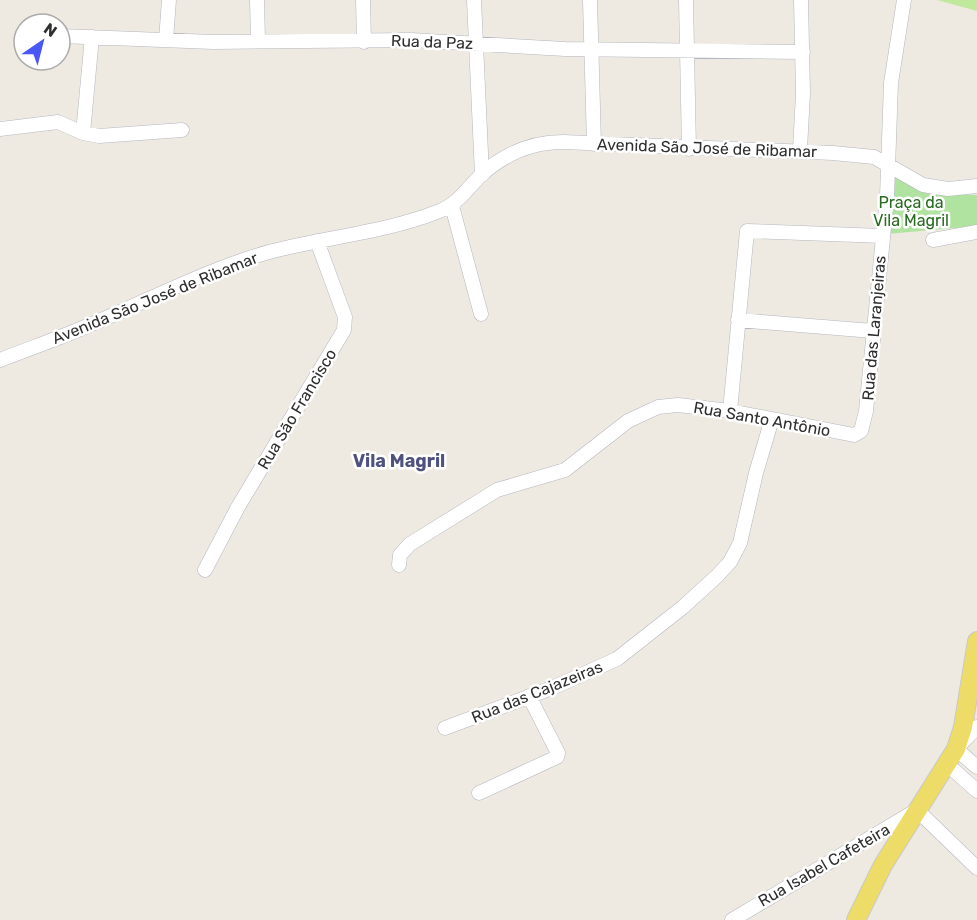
<svg xmlns="http://www.w3.org/2000/svg" width="977" height="920" font-family="Rubik,sans-serif">
<rect width="100%" height="100%" fill="#efeae1"/>
<path fill="#b0e3a0" d="M893,175l32,18 52,2v31l-90,8z"/>
<path fill="#c1e99d" d="M937,0h40v11z"/>
<g fill="none" stroke-linecap="round" stroke-linejoin="round">
<defs>
<path id="minor" d="M257,0l1,40
M363,0l1,42
M474,0l8,175
M590,0l4,144
M686,0l3,149
M60,36l153,6 198,-2 154,9 238,3
M166,40l3,-40
M0,129l58,-7 25,11 16,3 83,-6
M83,133l9,-96
M800,150l3,-57 -2,-93
M452,206l29,108
M933,240l44,-8
M738,320l135,11
M0,360c28,-11 57,-21 85,-33 61,-25 120,-57 184,-75 56,-15 114,-19 168,-40 20,-7 29,-22 44,-37 23,-21 51,-33 82,-33l270,11 41,4 49,28 25,4 29,-3
M730,411l17,-180 136,5
M399,565l1,-10 10,-11 87,-54 68,-20 63,-49 30,-14 20,-2 52,6 124,24 7,-4 5,-20 21,-214 4,-114 13,-83
M205,570l33,-63 106,-177 1,-13 -28,-76
M977,727l-21,22 21,18
M445,728l107,-40 65,-29 66,-52 34,-31 13,-14 10,-19 16,-70 16,-54
M947,764l30,27
M479,793l78,-36 1,-4 -29,-57
M732,920l185,-110 60,58"/>
<path id="major" d="M856,920l27,-55 73,-116 7,-22 14,-86"/>
</defs>
<use href="#minor" stroke="#b4b6c0" stroke-width="15"/>
<use href="#major" stroke="#c9c9c9" stroke-width="20"/>
<use href="#minor" stroke="#fff" stroke-width="14"/>
<use href="#major" stroke="#eddc67" stroke-width="18"/>
</g>
<g text-anchor="middle" dominant-baseline="central" stroke-width="5" stroke-linejoin="round" paint-order="stroke">
<g font-size="16" fill="#2e2e2e" stroke="#fff">
<text transform="translate(432 42) rotate(2)">Rua da Paz</text>
<text transform="translate(707 148) rotate(2)">Avenida São José de Ribamar</text>
<text transform="translate(155 298) rotate(-22)">Avenida São José de Ribamar</text>
<text transform="translate(874 328) rotate(-85)">Rua das Laranjeiras</text>
<text transform="translate(297 409) rotate(-59)">Rua São Francisco</text>
<text transform="translate(762 419) rotate(10)">Rua Santo Antônio</text>
<text transform="translate(537 692) rotate(-22)">Rua das Cajazeiras</text>
<text transform="translate(824 865) rotate(-30)">Rua Isabel Cafeteira</text>
</g>
<g font-size="16" fill="#266b1e" stroke="#fff">
<text x="911" y="202">Praça da<tspan x="911" dy="18">Vila Magril</tspan></text>
</g>
<g font-size="18" font-weight="bold" fill="#4f527e" stroke="#fff">
<text x="399" y="461">Vila Magril</text>
</g>
</g>
<g transform="translate(42 42) rotate(35)"><circle r="28" fill="#ffffff" stroke="#ababab" stroke-width="1.5"/>
<path d="M0-4.5L10 22L0 15L-10 22Z" fill="#4857f5"/>
<text y="-9" font-size="16" font-weight="bold" text-anchor="middle" fill="#2e2e2e">N</text>
</g>
</svg>
